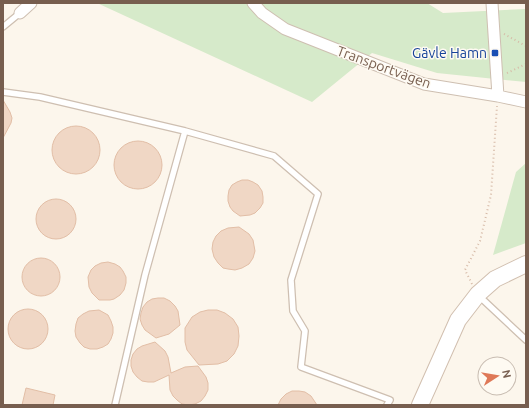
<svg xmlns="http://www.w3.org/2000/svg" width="529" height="408" font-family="Ubuntu,sans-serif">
<rect width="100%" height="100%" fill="#fcf6ec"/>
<path fill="#d6eaca" d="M97,3h330l16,10 83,-4v73l-89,-9 -65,-20 -60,49z
M526,163v80l-33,12 23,-83z"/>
<path fill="#f0d7c5" stroke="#e2bea6" d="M3,100l7,12 2,6 -1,5 -8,15z
M52 150a24 24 0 1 1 48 0a24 24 0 1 1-48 0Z
M114 165a24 24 0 1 1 48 0a24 24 0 1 1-48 0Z
M242,180h6l5,2 5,3 4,6 1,6v6l-3,5 -5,5 -5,2 -10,1 -7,-5 -3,-4 -2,-6v-5l1,-6 3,-5 5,-3z
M36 219a20 20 0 1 1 40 0a20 20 0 1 1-40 0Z
M239,227l10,7 4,6 2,11 -2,7 -4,6 -7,4 -7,2 -7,-1 -5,-1 -5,-5 -4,-6 -2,-8 1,-7 3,-6 5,-5 7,-3z
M22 277a19 19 0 1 1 38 0a19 19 0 1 1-38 0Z
M108,262l7,2 5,3 3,4 3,6v6l-2,7 -4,5 -6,4 -4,1h-11l-7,-7 -3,-6 -1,-10 3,-7 4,-4 6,-3z
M158,298h6l6,3 5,5 3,5 2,14 -11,9 -13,4 -11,-8 -3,-5 -2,-6 1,-6 2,-6 4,-5 5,-3z
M8 329a20 20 0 1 1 40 0a20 20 0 1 1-40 0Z
M99,310l9,5 3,6 2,6v6l-2,6 -3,5 -5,3 -6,2h-7l-6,-2 -4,-4 -4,-6 -1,-6 1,-7 2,-6 5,-4 6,-3z
M208,310h9l8,3 8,6 5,8 1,9 -1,10 -4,8 -7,7 -9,3 -19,1 -12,-15 -2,-8v-14l7,-11 8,-5z
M155,342l10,9 3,6 3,16 14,-6 13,-1 8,11 2,6v7l-3,6 -4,5 -6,3 -6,1 -7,-1 -5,-4 -4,-4 -3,-6 -1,-15 -15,7h-6l-6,-1 -5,-4 -4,-5 -2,-6v-6l2,-6 4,-5 5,-3z
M26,388l29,7 -2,10h-31z
M292,391h7l6,1 6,4 6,9h-39l3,-6 5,-5z"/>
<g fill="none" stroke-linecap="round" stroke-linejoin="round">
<defs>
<path id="lane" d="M3,27l17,-14
M3,92l37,5 145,34 89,25 44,38 -27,86 2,31 12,20 -4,36 89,33 -3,5
M479,296l47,44
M115,405l30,-130 40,-144"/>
<path id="street" d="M253,3l9,10 23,16 139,55 74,12 28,6
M492,3l6,93
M20,13l11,-10"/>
<path id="secondary" d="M420,405l38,-85 20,-26 17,-15 31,-15"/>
</defs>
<use href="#lane" stroke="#cebfb1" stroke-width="8"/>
<use href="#street" stroke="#cebfb1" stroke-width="13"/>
<use href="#secondary" stroke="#d1bfaf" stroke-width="18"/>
<path stroke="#d6baa7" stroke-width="2" stroke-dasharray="1 3" stroke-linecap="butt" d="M504,34l22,12
M507,73l19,-9
M472,284l-7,-14 15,-29 11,-46 6,-89"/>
<use href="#lane" stroke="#fff" stroke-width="5.5"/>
<use href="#street" stroke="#fff" stroke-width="11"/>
<use href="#secondary" stroke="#fff" stroke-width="16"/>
</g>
<rect fill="#1a4fb4" stroke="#fefaf2" stroke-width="1.5" x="491" y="49" width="8" height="8" rx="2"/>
<g text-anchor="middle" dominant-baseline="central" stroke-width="3" stroke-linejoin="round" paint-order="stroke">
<g font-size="14" fill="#164399" stroke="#fefaf2" text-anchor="end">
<text x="487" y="53">Gävle Hamn</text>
</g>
<g font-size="14" fill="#775e4f" stroke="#fefaf2">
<text transform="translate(384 67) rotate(20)">Transportvägen</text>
</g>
</g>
<rect width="529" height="408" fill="none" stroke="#775e4f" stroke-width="8"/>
<g transform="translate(497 376) rotate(78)"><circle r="19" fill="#fefaf2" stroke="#c8bcb1"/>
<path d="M0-3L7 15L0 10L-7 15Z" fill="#df7958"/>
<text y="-6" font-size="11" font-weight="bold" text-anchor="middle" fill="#775e4f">N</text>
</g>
</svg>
